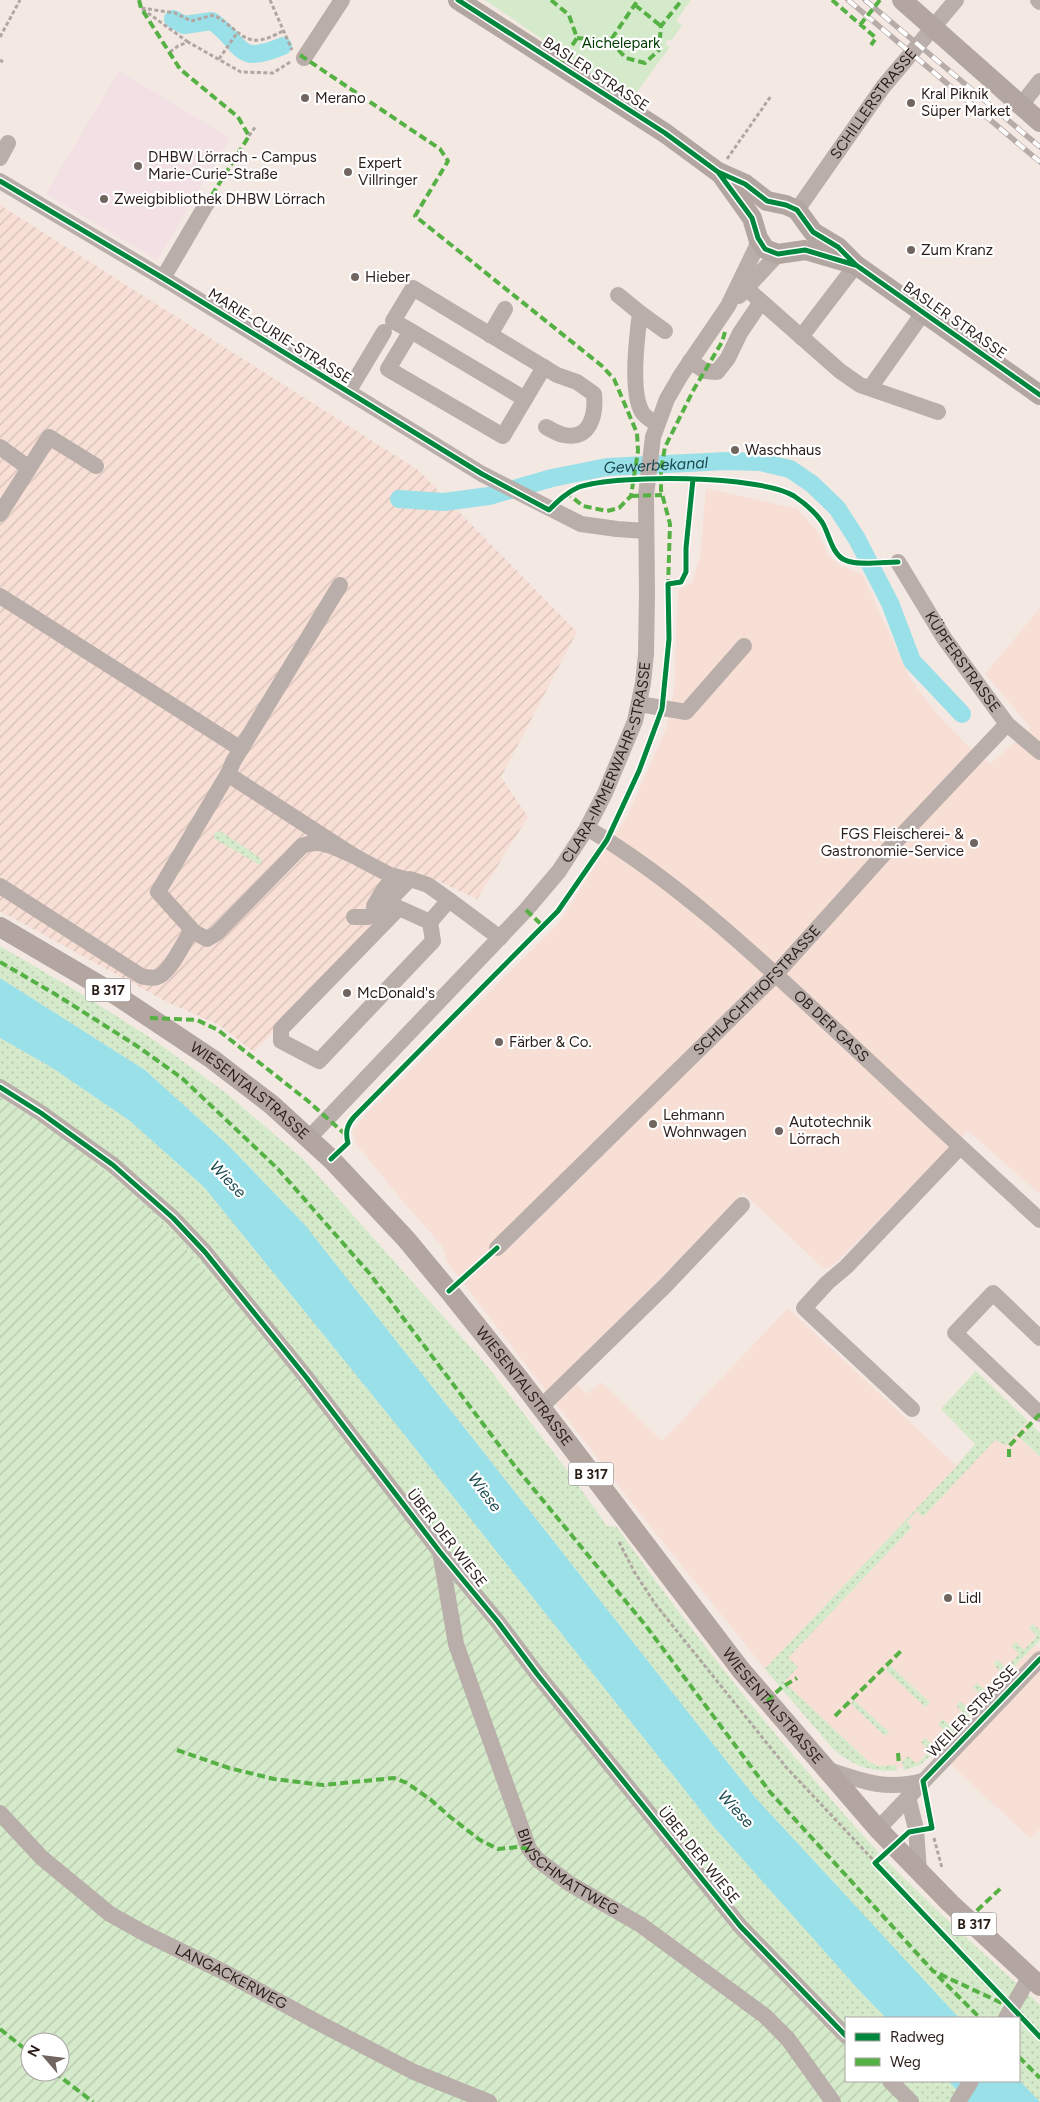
<svg xmlns="http://www.w3.org/2000/svg" width="1040" height="2102" font-family="Figtree,sans-serif">
<defs>
<pattern id="industrial-furrows" width="10" height="10" patternUnits="userSpaceOnUse" patternTransform="scale(1.25)"><rect width="10" height="10" fill="#f7dfd5"/><path d="M-1 1l2-2M0 10L10 0M9 11l2-2" fill="none" stroke="#d4bfb6"/></pattern>
<pattern id="grass-dots" width="8" height="8" patternUnits="userSpaceOnUse" patternTransform="scale(1.25)"><rect width="8" height="8" fill="#d5eaca"/><path d="M2 2h.1M6 6h.1" fill="none" stroke="#b7c8ad" stroke-width="1.8" stroke-linecap="round"/></pattern>
<pattern id="garden-furrows" width="10" height="10" patternUnits="userSpaceOnUse" patternTransform="scale(1.25)"><rect width="10" height="10" fill="#d5eaca"/><path d="M-1 1l2-2M0 10L10 0M9 11l2-2" fill="none" stroke="#b7c8ad"/></pattern>
</defs>
<rect width="100%" height="100%" fill="#f4e8e3"/>
<path fill="#f7dfd5" d="M706,488l91,21 21,23 10,23 13,11 21,8 48,104 26,35 32,33 22,18 41,-36 -46,-54 55,-66v586l-72,-63 -135,135 -9,3 -81,-76 -175,181 18,20 15,-12 61,59 126,-133 168,157 19,-21 -34,-35 35,-38 64,62v204l-6,6 6,5v181l-10,9 -96,-89 -18,17 -29,3 -48,-17 -74,-83 -127,-158 -191,-249 -5,-16 -37,-42 -48,-59 -5,-14 15,-18 191,-189 69,-108 39,-87 8,-39 4,-100 14,-7 8,-26z"/>
<path fill="url(#industrial-furrows)" d="M0,205l418,265 159,162 -76,145 27,40 -51,82 -50,-23 -18,12 -155,164 -35,-27 -52,-23 -167,-91z"/>
<path fill="#f2e0e4" d="M119,71l111,67 -73,122 -111,-66z"/>
<path fill="url(#grass-dots)" d="M220,831l42,28 -2,6 -45,-26 -1,-6z
M0,946l80,47 74,47 72,53 78,67 184,207 82,107 37,52 10,1c54,77 111,150 171,222 33,38 65,77 100,113 49,50 101,96 152,143v97l-21,-22v-62h-60l-10,-9 -195,-213 -449,-571 -77,-80 -83,-75 -145,-92z
M0,1038l51,29 79,54 74,66 199,246 311,394 143,161 29,30h-40v26l-241,-275 -177,-220 -107,-141 -91,-112 -90,-96 -82,-67 -58,-36z
M976,1371l52,50 -20,22 -3,2 -10,-5 -72,77 -6,-6 -10,11 5,5 -124,131 10,9 -14,15 85,80 10,4 17,-1 1,6c-25,1 -45,-5 -64,-22l-68,-80 190,-201 20,-24 -34,-35z
M1032,1425l8,8v24l-20,-19z
M1033,1624l7,6v10l-32,33h-6l-7,-7v-4l3,-2 8,8 13,-14 -8,-8 5,-4 8,8 13,-14 -8,-8z
M890,1665l40,38 -5,4 -39,-37z
M977,1683l13,11 -62,64 -8,7 -16,5 -2,-8 6,-6 9,8 13,-13 -9,-9 4,-4 9,8 13,-13 -9,-9 5,-5 9,9 12,-14 -8,-8 4,-5 9,8 13,-13 -9,-9z
M854,1700l35,32 -4,4 -34,-32z
M880,2081h68l20,21h-68z"/>
<path fill="#d5eaca" d="M485,0h206l-15,21 6,4 -11,16 -3,-2 -3,5 5,3 -39,53z"/>
<path fill="url(#garden-furrows)" fill-rule="evenodd" d="M0,1097l58,36 82,67 90,96 91,112 107,141 177,220 241,275v37h34l20,21h-900zM30,2042h30v30h-30z"/>
<path fill="#9ae0e8" d="M0,978l145,92 83,75 77,80 449,571 205,222h-73l-29,-30 -143,-161 -311,-394 -199,-246 -74,-66 -79,-54 -51,-29z
M1019,2080l21,22h-72l-20,-21z"/>
<g fill="none" stroke-linecap="round" stroke-linejoin="round">
<g stroke="#9ae0e8" stroke-width="18">
<path d="M173,19l11,6 28,-4c33,24 23,45 71,25"/>
<path id="s1" d="M399,499l45,3 45,-6 63,-18 55,-11 120,-6 33,1 30,7 22,15 25,24 20,31 33,64 22,58 50,53"/>
</g>
<path stroke="#b1a7a2" stroke-width="3" stroke-dasharray="4 2.5" stroke-linecap="butt" d="M270,0l22,50
M0,37l20,-37
M188,42l-47,-34 34,5 16,8 23,-6c31,18 30,37 69,16
M170,52l8,-6 10,-4 53,30 32,1 17,-11
M219,59l18,-26
M0,60l3,2
M249,136l7,-10
M727,159l44,-63
M619,1542l16,31 21,32 130,162 215,229
M934,1838l8,30"/>
<g stroke="#b9aea9" stroke-width="16">
<path d="M1038,0l2,2"/>
<path d="M304,58l38,-58"/>
<path d="M1021,105l19,-24"/>
<path d="M0,158l8,-15"/>
<path d="M0,181l163,97 319,196 99,50 36,5 29,2"/>
<path id="s2" d="M797,210l86,-123 73,-87"/>
<path d="M163,278l44,-75"/>
<path d="M747,289l93,82 20,14 78,27"/>
<path d="M618,295l22,18c-3,23 -10,79 2,99 3,5 10,9 15,12"/>
<path d="M739,296l39,-42"/>
<path d="M640,313l25,18"/>
<path d="M411,331l-23,38 115,67 22,-37 -114,-68 -18,-10 20,-33 144,87 20,7 17,12c2,19 -3,47 -30,41 -6,-1 -12,-5 -18,-8"/>
<path d="M490,335l15,-26"/>
<path d="M801,337l55,-72"/>
<path d="M690,361l15,10 12,1 11,-14 12,-25 21,-31"/>
<path d="M870,388l53,-75"/>
<path d="M348,392l36,-60"/>
<path d="M525,399l19,-32"/>
<path d="M0,447l29,21"/>
<path d="M0,514l49,-77 47,29"/>
<path id="s3" d="M898,562l46,76 63,86 33,28"/>
<path d="M0,596l241,153"/>
<path d="M639,704l47,8 58,-66"/>
<path id="s4" d="M587,828c92,54 179,137 257,210 65,61 130,122 196,182"/>
<path d="M354,856l36,19 15,4"/>
<path d="M0,886l141,90c5,1 11,3 16,1 12,-3 26,-33 33,-44l4,-1 13,7 10,-6 85,-87c20,-8 33,2 52,10l-122,-79 -3,-5 4,-10 107,-177"/>
<path d="M374,906c8,-12 12,-27 28,-27"/>
<path d="M399,908l31,14 3,19 -114,120 -38,-20v-12z"/>
<path d="M354,917h14l9,-4 33,-34 18,6 21,15"/>
<path d="M430,922l19,-22 51,38"/>
<path d="M194,932l-36,-40 71,-120"/>
<path d="M0,1087l41,26 72,52 60,53 32,34 101,125 134,175 58,70 39,52 203,252 106,110"/>
<path id="s5" d="M309,1138l217,-228 33,-39 28,-43 18,-35 30,-72 8,-38 3,-29 1,-61 -1,-98 7,-58 14,-38 14,-24 47,-69 28,-58 2,-10"/>
<path id="s6" d="M497,1248l279,-274 108,-120 123,-130"/>
<path d="M1040,1338l-47,-45 -38,40 85,81"/>
<path d="M541,1407l124,-121 77,-81"/>
<path d="M912,1409l-108,-101 23,-25 19,-16 114,-120"/>
<path id="s7" d="M440,1552l16,92 73,205 9,11 32,24 71,41 124,91 23,23 45,63"/>
<path d="M826,1769c35,12 59,22 97,12"/>
<path d="M908,1797l8,32 3,42"/>
<path id="s8" d="M0,1813l42,45 68,56 34,19 80,39 95,51 95,49 75,30"/>
<path d="M878,1829l162,-170"/>
<path d="M1006,2018l24,-42"/>
<path d="M890,2081l21,21"/>
<path d="M958,2102l13,-21"/>
</g>
<g stroke="#b3a6a0" stroke-width="20">
<path d="M458,0l207,133 53,39 27,12 22,17 19,4 11,5 16,22 25,15 18,18 184,130"/>
<path d="M902,0l138,122"/>
<path d="M720,173l32,45 6,20 7,11 13,5 27,-4 48,14"/>
<path id="s9" d="M0,927l116,68 96,64 60,46 59,54 75,80 43,52 72,90 220,289 137,159 72,74 90,83"/>
</g>
<defs>
<path id="rail" d="M848,0l192,162
M865,0l175,147"/>
</defs>
<use href="#rail" stroke="#b7aca8" stroke-width="5.5"/>
<use href="#rail" stroke="#fff" stroke-width="4" stroke-dasharray="11" stroke-linecap="butt"/>
<path stroke="#56b145" stroke-width="4" stroke-dasharray="8 4" stroke-linecap="butt" d="M139,0l2,8 39,61 58,48 11,19 -42,67
M551,0l18,15 8,23
M832,0l44,38 -5,7
M635,5l26,21
M860,25l20,-25
M577,38l33,3 28,-41
M610,41l16,17 19,5 14,-13 2,-24 21,-26
M300,55l140,94 8,12 -33,55 187,150 12,13 23,54 1,18 -7,45 -12,12 -12,3 -24,-5 -16,-13
M559,65l18,-27
M631,496l31,-1
M668,587l2,-63 -9,-34v-20l4,-23 29,-58 28,-47 3,-10
M526,910l17,16
M0,962l55,32 82,52 46,33 95,90 92,105 144,191 132,161 124,166 163,179 71,33
M150,1018l47,2 21,10 90,71 38,34
M1009,1457v-11l31,-32
M767,1701l15,-14 15,-9
M835,1716l68,-67
M177,1750l52,18 45,11 49,6 71,-7 13,5 24,17 18,16 31,24 18,9 20,-2 11,2
M898,1753l1,12
M968,1919l33,-31
M938,1976l42,42
M0,2029l30,24
M1019,2057l21,21
M54,2072l39,30"/>
<defs>
<path id="cycleway" d="M458,0l207,133 53,39 27,12 22,17 19,4 11,5 16,22 25,15 18,18 184,130
M718,172l34,46 6,20 7,11 13,5 27,-4 50,15
M0,181l163,97 319,196 67,36c9,-9 18,-18 30,-23 39,-13 181,-12 215,9 9,6 21,16 28,26 7,11 10,33 23,38 12,6 39,2 53,2
M0,1087l41,26 72,52 60,53 32,34 101,125 134,175 58,70 39,52 203,252 106,110
M331,1159l17,-16c-3,-11 -1,-18 6,-26l204,-206 49,-71 32,-69 23,-62 7,-70 -1,-55 13,-2 5,-10v-24l7,-69
M449,1291l48,-43
M1040,1659l-117,122 9,47 -23,4 -34,31 165,174"/>
</defs>
<use href="#cycleway" stroke="#fff" stroke-width="8"/>
<use href="#cycleway" stroke="#00873e" stroke-width="5"/>
</g>
<g fill="#716560" stroke="#fff" stroke-width="2">
<circle cx="305" cy="98" r="5"/>
<circle cx="911" cy="103" r="5"/>
<circle cx="138" cy="166" r="5"/>
<circle cx="348" cy="172" r="5"/>
<circle cx="104" cy="199" r="5"/>
<circle cx="911" cy="250" r="5"/>
<circle cx="355" cy="277" r="5"/>
<circle cx="735" cy="450" r="5"/>
<circle cx="974" cy="843" r="5"/>
<circle cx="347" cy="993" r="5"/>
<circle cx="499" cy="1042" r="5"/>
<circle cx="653" cy="1124" r="5"/>
<circle cx="779" cy="1131" r="5"/>
<circle cx="948" cy="1598" r="5"/>
</g>
<g text-anchor="middle" dominant-baseline="central" stroke-width="4.5" stroke-linejoin="round" paint-order="stroke">
<g fill="#fff" stroke="#6b625e" stroke-width="1">
<rect x="85.5" y="978.5" width="45" height="23" rx="4"/>
<rect x="568.5" y="1462.5" width="45" height="23" rx="4"/>
<rect x="951.5" y="1912.5" width="45" height="23" rx="4"/>
</g>
<g font-size="14" font-weight="bold" fill="#2b1e19">
<text x="108" y="990">B 317</text>
<text x="591" y="1474">B 317</text>
<text x="974" y="1924">B 317</text>
</g>
<g font-size="15" fill="#013a00" stroke="#fff">
<text x="621" y="43">Aichelepark</text>
</g>
<g font-size="15" fill="#2b1e19" stroke="#fff">
<text transform="translate(596 74) rotate(33)">BASLER STRASSE</text>
<text stroke="none"><textPath href="#s2" startOffset="131">SCHILLERSTRASSE</textPath></text>
<text transform="translate(955 320) rotate(35)">BASLER STRASSE</text>
<text transform="translate(280 336) rotate(32)">MARIE-CURIE-STRASSE</text>
<text stroke="none"><textPath href="#s3" startOffset="119">KÜPFERSTRASSE</textPath></text>
<text stroke="none"><textPath href="#s5" startOffset="486">CLARA-IMMERWAHR-STRASSE</textPath></text>
<text stroke="none"><textPath href="#s6" startOffset="366">SCHLACHTHOFSTRASSE</textPath></text>
<text stroke="none"><textPath href="#s4" startOffset="315">OB DER GASS</textPath></text>
<text stroke="none"><textPath href="#s9" startOffset="299">WIESENTALSTRASSE</textPath></text>
<text stroke="none"><textPath href="#s9" startOffset="704">WIESENTALSTRASSE</textPath></text>
<text transform="translate(447 1538) rotate(52)">ÜBER DER WIESE</text>
<text stroke="none"><textPath href="#s9" startOffset="1109">WIESENTALSTRASSE</textPath></text>
<text transform="translate(972 1711) rotate(-46)">WEILER STRASSE</text>
<text transform="translate(699 1855) rotate(51)">ÜBER DER WIESE</text>
<text stroke="none"><textPath href="#s7" startOffset="355">BINSCHMATTWEG</textPath></text>
<text stroke="none"><textPath href="#s8" startOffset="286">LANGACKERWEG</textPath></text>
</g>
<g font-size="15" fill="#2b1e19" stroke="#fff" text-anchor="start">
<text x="921" y="94">Kral Piknik<tspan x="921" dy="17">Süper Market</tspan></text>
<text x="315" y="98">Merano</text>
<text x="148" y="157">DHBW Lörrach - Campus<tspan x="148" dy="17">Marie-Curie-Straße</tspan></text>
<text x="358" y="163">Expert<tspan x="358" dy="17">Villringer</tspan></text>
<text x="114" y="199">Zweigbibliothek DHBW Lörrach</text>
<text x="921" y="250">Zum Kranz</text>
<text x="365" y="277">Hieber</text>
<text x="745" y="450">Waschhaus</text>
<text x="964" y="834" text-anchor="end">FGS Fleischerei- &amp;<tspan x="964" dy="17">Gastronomie-Service</tspan></text>
<text x="357" y="993">McDonald's</text>
<text x="509" y="1042">Färber &amp; Co.</text>
<text x="663" y="1115">Lehmann<tspan x="663" dy="17">Wohnwagen</tspan></text>
<text x="789" y="1122">Autotechnik<tspan x="789" dy="17">Lörrach</tspan></text>
<text x="958" y="1598">Lidl</text>
</g>
<g font-size="16" font-style="italic" fill="#1a494f" stroke="#fff">
<text stroke="none"><textPath href="#s1" startOffset="261">Gewerbekanal</textPath></text>
<text transform="translate(228 1179) rotate(46)">Wiese</text>
<text transform="translate(485 1492) rotate(53)">Wiese</text>
<text transform="translate(736 1809) rotate(47)">Wiese</text>
</g>
</g>
<rect x="845" y="2017" width="175" height="65" fill="#ffffff" stroke="#aaa5a3"/>
<rect x="855" y="2033" width="25" height="8" fill="#00873e" stroke="#aaa5a3"/>
<text x="890" y="2042" font-size="15" fill="#2b1e19">Radweg</text>
<rect x="855" y="2058" width="25" height="8" fill="#56b145" stroke="#aaa5a3"/>
<text x="890" y="2067" font-size="15" fill="#2b1e19">Weg</text>
<g transform="translate(45 2057) rotate(298)"><circle r="24" fill="#ffffff" stroke="#aaa5a3"/>
<path d="M0-4L9 19L0 12L-9 19Z" fill="#716560"/>
<text y="-8" font-size="14" font-weight="bold" text-anchor="middle" fill="#2b1e19">N</text>
</g>
</svg>
